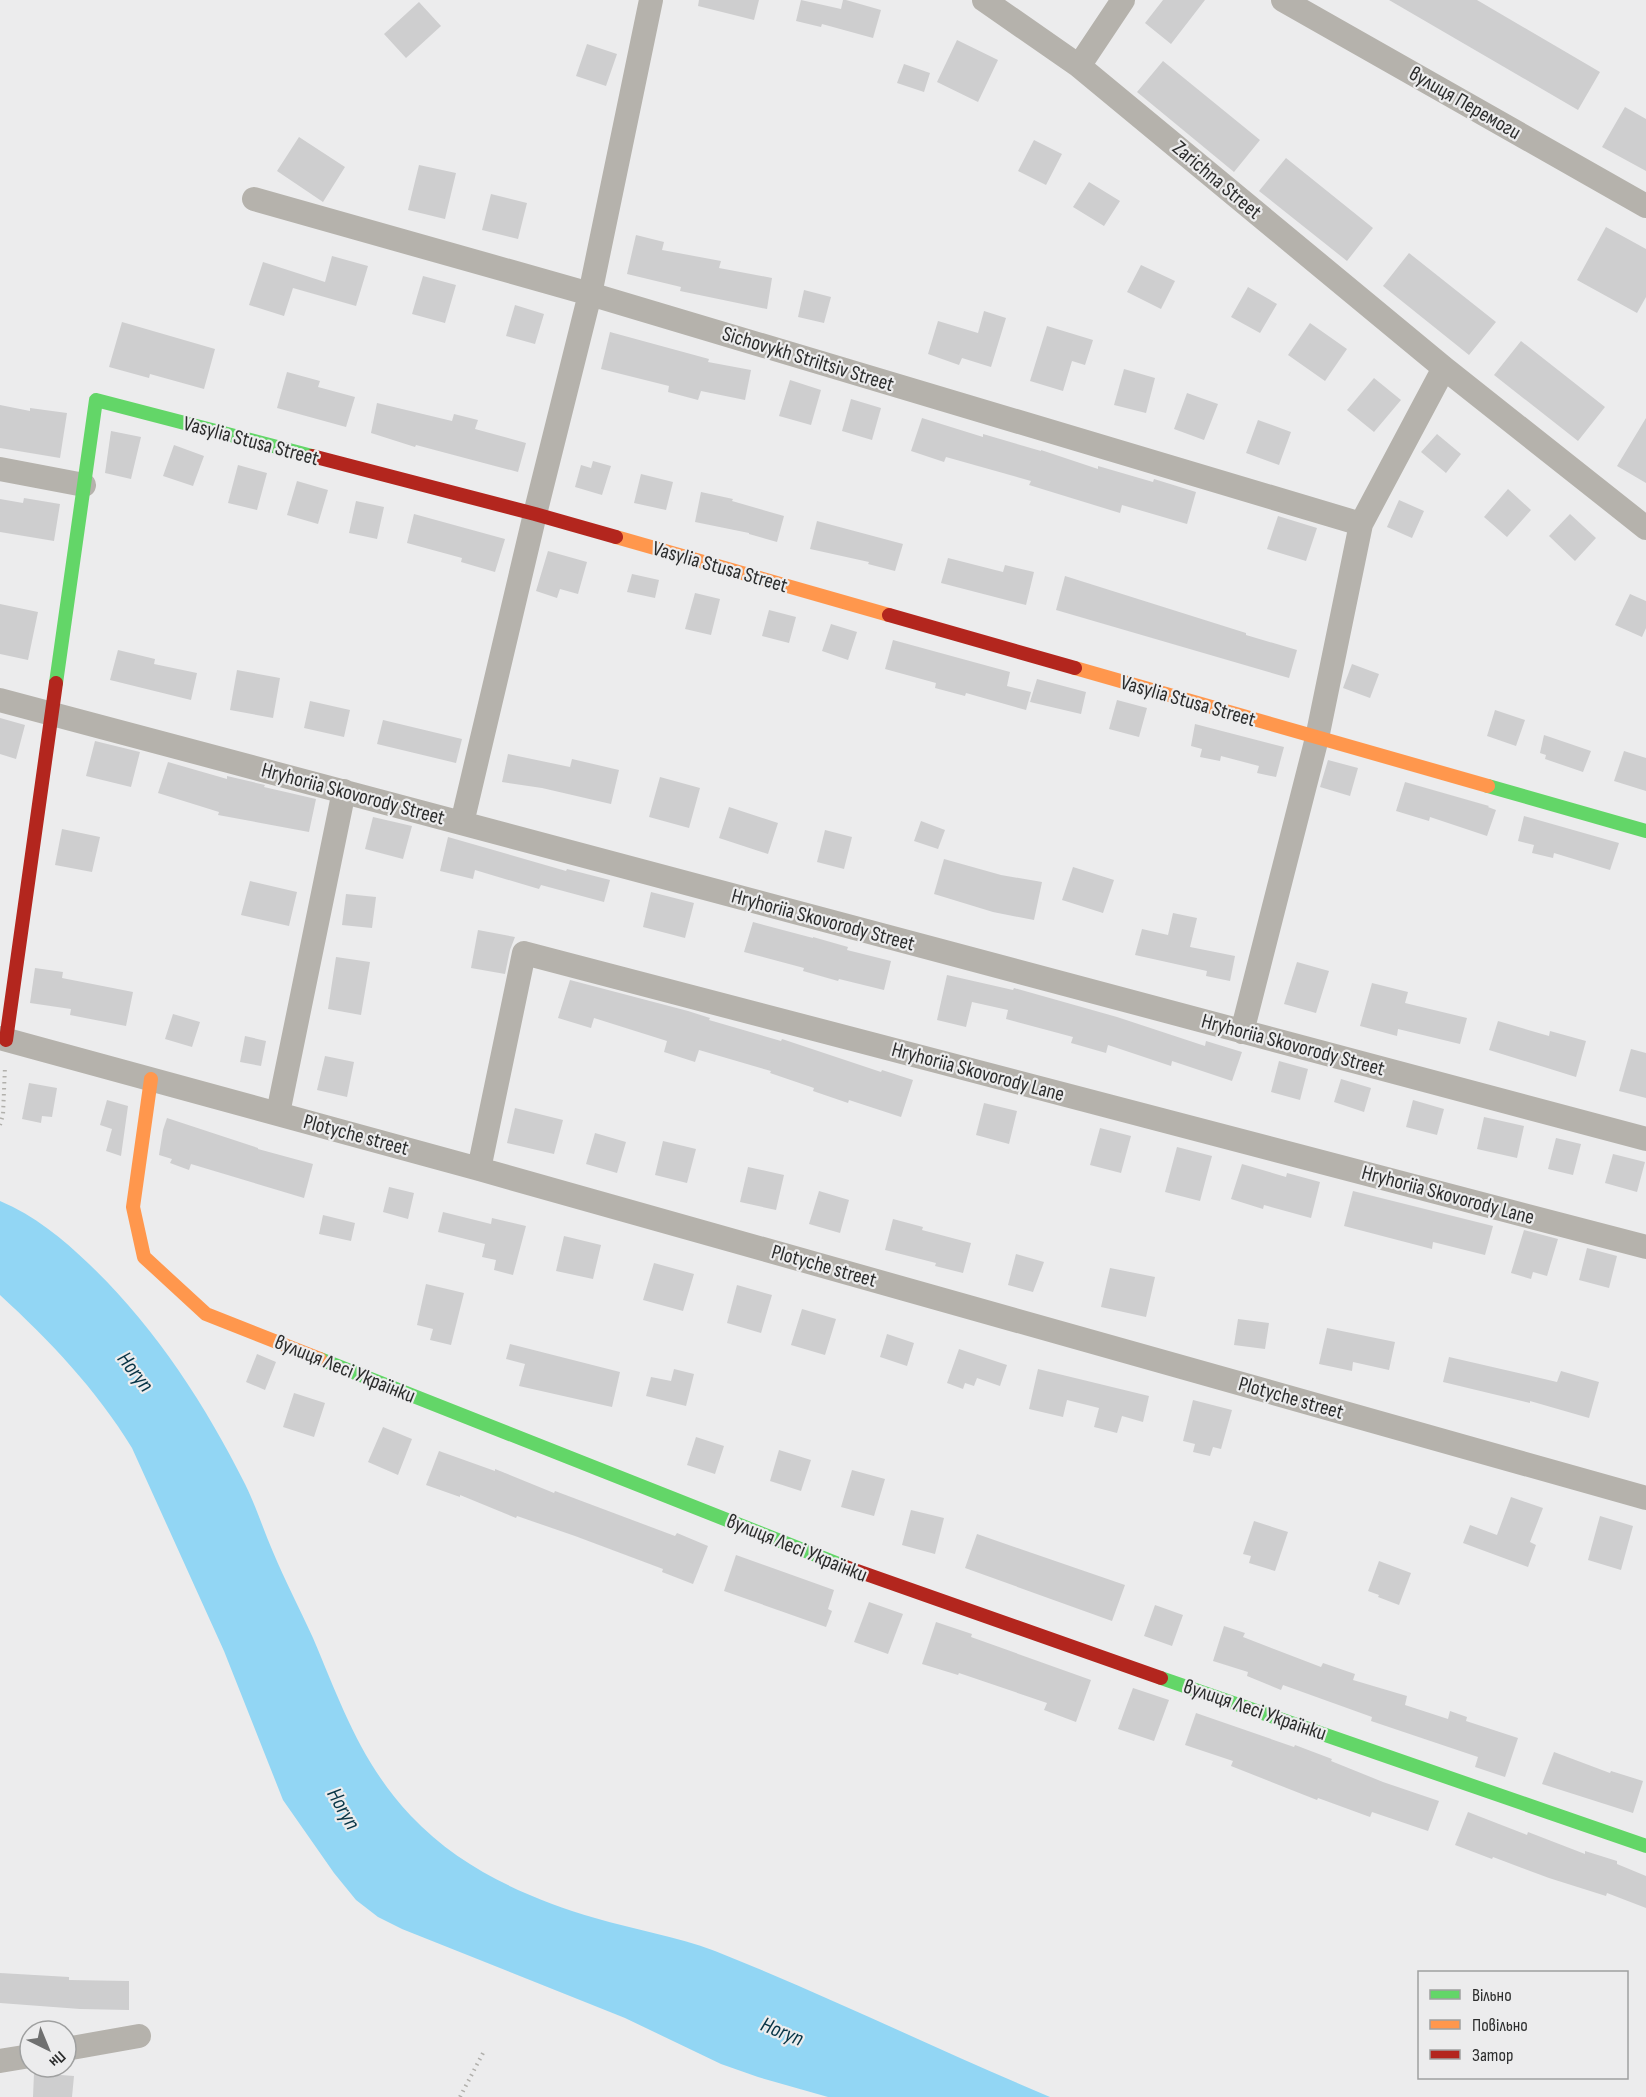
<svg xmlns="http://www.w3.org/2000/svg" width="1646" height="2097" font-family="'Sofia Sans Condensed',sans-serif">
<rect width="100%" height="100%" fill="#ececed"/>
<path fill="#92d6f4" d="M0,1201c34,14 63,38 89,63 65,62 116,140 156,220 11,22 18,45 28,68 12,29 27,57 40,86 28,66 48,125 98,178 49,52 116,82 184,102 40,12 81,18 120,33 113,45 223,99 335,146h-222l-70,-20 -37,-13 -96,-46 -223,-89 -24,-12 -22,-17 -22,-27 -51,-73 -59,-149 -92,-203c-36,-59 -82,-107 -132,-153z"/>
<path fill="#cececf" d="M699,0h60l-5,20 -56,-14z
M801,0l40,9 2,-9h3l35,10 -8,28 -51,-14 -1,3 -25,-6z
M1163,0h42l-34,44 -26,-21z
M1389,0h88l123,72 -22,38z
M419,2l22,24 -35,32 -22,-24z
M957,40l41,20 -20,42 -41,-20z
M587,44l30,10 -11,32 -30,-10z
M1163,61l97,79 -26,32 -97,-80z
M904,64l26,9 -6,19 -27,-9z
M1625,107l21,12v52l-44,-24z
M299,137l46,30 -22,35 -46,-31z
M1034,140l28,14 -16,31 -28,-14z
M1286,158l87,70 -26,33 -88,-70z
M419,165l37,8 -11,46 -37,-9z
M1089,182l31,19 -16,25 -31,-19z
M491,194l36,9 -9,36 -36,-9z
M1606,227l40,22v48l-9,16 -60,-33z
M636,235l28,7 -2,8 59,11 -2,7 53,10 -5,31 -87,-18 1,-4 -54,-13z
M1409,253l87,69 -27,33 -86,-69z
M332,256l36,10 -12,40 -63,-18 -9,28 -35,-11 14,-43 62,20z
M1141,265l34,16 -14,28 -34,-17z
M423,276l33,9 -11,38 -33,-9z
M1248,287l29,17 -17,29 -29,-16z
M804,290l27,7 -7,26 -26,-6z
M515,305l29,9 -9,30 -29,-8z
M984,311l22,7 -15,49 -29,-9 -3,7 -31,-11 10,-33 40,12z
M122,322l93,27 -11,40 -54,-15 -1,4 -40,-11z
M1310,323l37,26 -22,32 -37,-26z
M1047,326l46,14 -8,25 -13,-4 -9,30 -33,-10z
M610,332l99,27 -1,3 43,8 -6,30 -44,-9 -3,9 -30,-8 1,-6 -68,-17z
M1521,341l84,66 -27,34 -84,-66z
M1124,369l31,9 -9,35 -32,-8z
M287,372l33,9 -2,6 37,10 -9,30 -69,-19z
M1374,378l27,22 -27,32 -27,-22z
M790,380l31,10 -10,35 -32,-9z
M1187,393l31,11 -14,36 -30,-11z
M851,399l30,9 -9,32 -30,-9z
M377,403l75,18 2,-7 24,6 -3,9 51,14 -8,29 -102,-27 -1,2 -44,-14z
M0,405l30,6v-3l37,5 -7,45 -60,-10z
M922,418l61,19v-3l58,17v-1l57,19v-3l55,16 1,-3 42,13 -9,32 -65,-19 -2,8 -91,-28 2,-4 -85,-24 -2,5 -33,-11z
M1646,418v65l-29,-17z
M1258,420l33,12 -12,33 -33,-12z
M111,431l30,6 -10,42 -26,-6z
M1437,434l24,20 -15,19 -25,-21z
M174,445l30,11 -11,30 -30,-10z
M593,461l18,5 -9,29 -27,-8 6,-22 10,3z
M238,465l29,8 -10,37 -29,-7z
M641,474l32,8 -7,28 -32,-7z
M297,481l31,9 -10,34 -31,-9z
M1508,489l23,21 -24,27 -23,-20z
M701,492l32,7 -1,2 52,15 -7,26 -28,-8v-1l-54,-11z
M24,498l36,6 -6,37 -54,-9v-33l23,4z
M1399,500l25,11 -12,27 -25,-11z
M356,501l28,6 -7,32 -28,-6z
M414,514l91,25 -10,33 -34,-10 1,-4 -55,-15z
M1570,514l26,24 -21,23 -26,-25z
M1278,516l39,12 -11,33 -39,-12z
M817,521l86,23 -8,27 -27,-7 1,-2 -59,-13z
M548,551l39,11 -9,32 -18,-5 -3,9 -21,-7z
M948,558l55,14 2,-7 29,7 -8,33 -85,-22z
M632,574l27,6 -4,18 -28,-6z
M1065,576l181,57v2l51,15 -8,28 -233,-68z
M695,593l25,6 -9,36 -26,-6z
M1630,594l16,7v27l-4,9 -27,-12z
M0,604l38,8 -10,48 -28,-6z
M769,610l27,7 -7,26 -27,-7z
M831,624l26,8 -9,28 -26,-9z
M893,640l117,32 -3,14 24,6 -5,18 -60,-17 -1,3 -30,-8 1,-5 -51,-14z
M118,650l37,9 -1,5 43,9 -6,27 -81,-20z
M1352,664l27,10 -9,24 -27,-10z
M237,670l43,8 -7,40 -43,-8z
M1037,679l49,13 -5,22 -51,-12z
M1117,700l30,8 -8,29 -30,-8z
M310,701l40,9 -6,27 -40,-9z
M1495,710l30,10 -9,26 -29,-10z
M0,718l25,7 -9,34 -16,-5z
M383,720l79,19 -6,24 -79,-19z
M1195,724l89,23 -8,30 -19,-4 2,-7 -38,-10 -1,5 -20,-4 2,-8 -11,-3z
M1544,735l47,16 -8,21 -38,-13 1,-4 -6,-2z
M95,741l45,11 -9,35 -45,-11z
M1624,751l22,7v33l-32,-10z
M508,754l62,13 2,-8 47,11 -8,34 -69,-16 -40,-6z
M1328,760l30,8 -8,28 -30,-9z
M168,762l59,17v-3l38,9 -1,2 52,12 -7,33 -91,-17 1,-3 -61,-19z
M660,777l40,11 -11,40 -40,-11z
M1405,782l84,24 -1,1 8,3 -9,26 -57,-19 -1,4 -33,-10z
M729,807l49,16 -10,31 -49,-16z
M1524,816l95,27 -9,27 -56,-17 -1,5 -21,-5 2,-8 -16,-4z
M373,817l39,9 -9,33 -38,-10z
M921,821l24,9 -7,19 -24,-8z
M62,829l38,8 -8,35 -37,-7z
M825,830l27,7 -8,32 -27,-7z
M448,837l118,34 1,-2 43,11 -6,22 -63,-17 -2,4 -64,-19 -2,9 -33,-8z
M944,859l57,16 41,7 -8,38 -41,-8 -59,-18z
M1073,867l41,13 -11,33 -41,-13z
M250,881l47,11 -8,34 -48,-11z
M651,892l43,11 -9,35 -42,-11z
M346,894l30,3 -4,31 -30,-3z
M1173,913l24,5 -7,29 45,9 -5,25 -24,-5 1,-5 -72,-16 7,-26 26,6z
M753,922l60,16v-1l35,10 -1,3 44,11 -7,29 -45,-11 -1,2 -35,-10 1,-3 -60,-16z
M478,930l37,7 -5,13 -5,24 -34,-6z
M336,957l34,5 -9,53 -33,-6z
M1297,962l32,9 -13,42 -32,-9z
M35,968l28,4 -1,6 71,14 -7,34 -56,-11 1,-6 -41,-6z
M947,975l66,15 1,-2 103,29 88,29 1,-5 36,11 -10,29 -60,-20 -1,5 -63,-21 -2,8 -35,-10 2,-6 -67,-18 2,-9 -36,-8 -6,25 -29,-7z
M570,980l118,31 22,7 -1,2 72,21 1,-2 99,33 1,-2 31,10 -12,37 -52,-17 -1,3 -35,-12 1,-3 -44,-15 1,-2 -72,-21 -4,12 -31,-10 3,-11 -73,-23 -3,10 -33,-10z
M1372,983l36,9 -3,11 62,15 -7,26 -62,-15 -1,7 -37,-10z
M173,1014l27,8 -8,25 -27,-8z
M1498,1021l51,15 1,-5 36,10 -10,36 -87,-27z
M245,1036l21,5 -5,25 -21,-4z
M1631,1049l15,4v45l-27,-7z
M325,1056l29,6 -7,35 -30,-7z
M1279,1061l29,8 -8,31 -29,-8z
M1341,1079l30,9 -7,24 -30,-10z
M29,1083l28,5 -5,29 -10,-1 -1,7 -19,-4z
M107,1100l21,6 -7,50 -15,-5 6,-22 -12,-4z
M1413,1100l31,9 -7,26 -31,-8z
M984,1103l33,8 -8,33 -33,-9z
M515,1108l48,12 -9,34 -47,-11z
M1484,1117l40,9 -7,32 -40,-9z
M167,1118l91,30v1l55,15 -9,34 -113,-34 -2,6 -19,-7 2,-4 -13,-4 4,-25z
M1100,1128l31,8 -10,37 -31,-8z
M595,1133l31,9 -9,31 -31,-9z
M1556,1138l25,6 -8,31 -25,-6z
M663,1141l33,8 -9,34 -32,-8z
M1177,1147l35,9 -12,45 -35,-9z
M1613,1154l32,8 -8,30 -32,-9z
M1242,1164l44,13 1,-4 33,9 -9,36 -47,-13 -1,4 -32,-10z
M748,1167l36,8 -8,35 -36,-8z
M389,1187l25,6 -6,26 -25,-7z
M819,1191l30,9 -9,33 -31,-9z
M1353,1191l140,35 -8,29 -52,-13 -1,7 -88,-23z
M443,1212l48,12 1,-6 34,8 -13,49 -19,-5 2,-10 -14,-3 3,-13 -47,-12z
M323,1215l32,8 -4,18 -32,-7z
M893,1219l30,8 -1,3 49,13 -8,30 -28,-7 1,-3 -51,-13z
M1524,1230l34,9 -11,37 -14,-4 -2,7 -20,-6z
M564,1236l37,9 -8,34 -37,-8z
M1587,1248l30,8 -8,32 -30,-8z
M1016,1254l28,8 -11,30 -25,-7z
M654,1263l40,11 -11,37 -40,-11z
M1110,1268l45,9 -9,40 -45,-10z
M426,1284l38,9 -13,52 -21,-5 3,-11 -16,-4z
M737,1285l35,10 -11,38 -34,-10z
M802,1309l34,10 -11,36 -34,-10z
M1238,1319l31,4 -4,26 -31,-4z
M1327,1328l68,14 -6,28 -36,-8 -1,9 -33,-7z
M887,1334l27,9 -7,23 -27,-9z
M510,1344l110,28 -8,35 -93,-21 6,-22 -19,-5z
M959,1349l48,16 -7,21 -23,-8 -3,8 -9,-3 -2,6 -16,-6z
M257,1354l19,8 -11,28 -19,-8z
M1449,1357l108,25 4,-11 38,11 -10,36 -59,-17v2l-87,-21z
M674,1369l20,5 -8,32 -40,-10 5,-19 20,4z
M1038,1369l111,27 -6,26 -21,-6 -5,17 -23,-6 5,-19 -32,-8 -4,17 -34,-8z
M294,1393l31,10 -11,34 -31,-10z
M1193,1400l39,10 -11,39 -8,-2 -3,9 -17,-4 2,-8 -12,-3z
M383,1427l29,12 -14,36 -30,-13z
M696,1437l28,9 -9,28 -28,-9z
M779,1450l32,10 -10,31 -31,-10z
M439,1451l56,20v-2l59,24 1,-2 120,45 2,-3 31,13 -15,38 -31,-12 1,-3 -88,-33 -58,-20 -1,2 -56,-23v2l-34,-12z
M852,1470l33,9 -11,37 -33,-9z
M1511,1497l32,11 -13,34 6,3 -8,22 -65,-24 7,-18 27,10z
M911,1510l33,8 -9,36 -33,-9z
M1600,1516l33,10 -12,44 -33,-10z
M1254,1521l34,11 -13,39 -26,-8 2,-7 -8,-2z
M977,1534l148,51 -13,36 -147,-53z
M736,1555l98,35 -6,19 4,2 -6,16 -102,-36z
M1379,1561l32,12 -12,32 -21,-8 1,-2 -11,-4z
M869,1602l34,12 -15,40 -34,-12z
M1155,1605l28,10 -11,31 -28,-10z
M936,1622l36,12 -1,3 120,43 -15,42 -32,-12 3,-7 -88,-30 -1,2 -36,-11z
M1224,1626l21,7 -2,4 78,30 2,-4 32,11 -2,6 54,16 -2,9 43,14 2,-8 17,6 -1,4 52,17 -13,39 -30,-10 3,-10 -107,-36 1,-4 -89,-32 -2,5 -34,-14 1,-4 -35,-11z
M1133,1688l36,12 -15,41 -36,-12z
M1196,1713l98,34 1,-2 37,14 -1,2 52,21 56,19 -11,30 -56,-19 -2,5 -52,-19 -1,2 -86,-34 2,-5 -48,-16z
M1554,1752l56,21 1,-2 32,10 -10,32 -91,-29z
M1468,1812l59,23 1,-3 57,22v-3l32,10v3l29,12v32l-39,-15 -1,3 -57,-18 -56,-21 -1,2 -37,-14z
M0,1973l69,4v3l60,1v29l-49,-1 -80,-6z
M34,2073l40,3 -2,21h-39z"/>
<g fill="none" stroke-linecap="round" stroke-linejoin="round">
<path stroke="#b1b0ac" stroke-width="4" stroke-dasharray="1.5 4.5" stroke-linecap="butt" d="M0,1125l3,-10 2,-49
M460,2097l23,-44"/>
<path stroke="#b5b2ac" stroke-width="24" d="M984,0l95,66 365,302 202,160
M1283,0l363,206
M1079,66l44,-66
M254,199l336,95 771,230
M0,469l84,16
M0,700l1646,439
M462,823l73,-309 55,-220 61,-294
M1242,1032l75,-294 44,-214 83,-156
M0,1038l479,131 1167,329
M278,1113l66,-322
M479,1169l45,-216 1122,294
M66,2049l73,-13
M0,2061l30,-5"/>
<path stroke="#63d668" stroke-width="14" d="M56,683l40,-283 216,56
M1488,786l158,45
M320,1359l526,208
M1161,1678l485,168"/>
<path stroke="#ff974d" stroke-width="14" d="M616,537l273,78
M1075,668l413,118
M151,1079l-18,128 11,50 62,57 114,45"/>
<path stroke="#b3261e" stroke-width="14" d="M312,456l223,58 81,23
M889,615l186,53
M6,1040l50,-357
M846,1567l315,111"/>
</g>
<g text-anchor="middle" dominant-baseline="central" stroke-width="4.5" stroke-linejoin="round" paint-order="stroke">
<g font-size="21" fill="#2c2d2d" stroke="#ececed">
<text transform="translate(1465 103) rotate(30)">вулиця Перемоги</text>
<text transform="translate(1217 180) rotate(40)">Zarichna Street</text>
<text transform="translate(808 359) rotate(17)">Sichovykh Striltsiv Street</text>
<text transform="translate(251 441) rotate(15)">Vasylia Stusa Street</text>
<text transform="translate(720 567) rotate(16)">Vasylia Stusa Street</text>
<text transform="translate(1188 701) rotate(16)">Vasylia Stusa Street</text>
<text transform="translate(353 794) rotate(15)">Hryhoriia Skovorody Street</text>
<text transform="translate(823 920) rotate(15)">Hryhoriia Skovorody Street</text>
<text transform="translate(1293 1045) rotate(15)">Hryhoriia Skovorody Street</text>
<text transform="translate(978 1072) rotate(15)">Hryhoriia Skovorody Lane</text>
<text transform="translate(356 1135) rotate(15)">Plotyche street</text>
<text transform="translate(1448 1195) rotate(15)">Hryhoriia Skovorody Lane</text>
<text transform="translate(824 1266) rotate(16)">Plotyche street</text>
<text transform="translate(345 1369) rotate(22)">вулиця Лесі Українки</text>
<text transform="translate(1291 1398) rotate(16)">Plotyche street</text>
<text transform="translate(797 1548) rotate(22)">вулиця Лесі Українки</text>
<text transform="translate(1255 1710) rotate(19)">вулиця Лесі Українки</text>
</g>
<g font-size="22" font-style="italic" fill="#073445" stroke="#ececed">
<text transform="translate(135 1372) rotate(52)">Horyn</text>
<text transform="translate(343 1809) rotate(60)">Horyn</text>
<text transform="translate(782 2032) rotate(22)">Horyn</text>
</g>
</g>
<rect x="1418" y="1971" width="210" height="108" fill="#ececed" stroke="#9fa0a0" stroke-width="1.5"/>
<rect x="1430" y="1990" width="30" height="9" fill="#63d668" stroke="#9fa0a0" stroke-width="1.5"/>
<text x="1472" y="2001" font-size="18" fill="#2c2d2d">Вільно</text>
<rect x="1430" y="2020" width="30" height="9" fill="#ff974d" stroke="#9fa0a0" stroke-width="1.5"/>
<text x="1472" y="2031" font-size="18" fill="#2c2d2d">Повільно</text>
<rect x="1430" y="2050" width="30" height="9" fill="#b3261e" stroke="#9fa0a0" stroke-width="1.5"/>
<text x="1472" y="2061" font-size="18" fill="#2c2d2d">Затор</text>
<g transform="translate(48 2049) rotate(137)"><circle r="28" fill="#ececed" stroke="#9fa0a0" stroke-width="1.5"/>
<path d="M0-4.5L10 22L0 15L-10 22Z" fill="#6f7070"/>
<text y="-9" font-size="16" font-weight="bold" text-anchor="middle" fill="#2c2d2d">Пн</text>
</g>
</svg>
